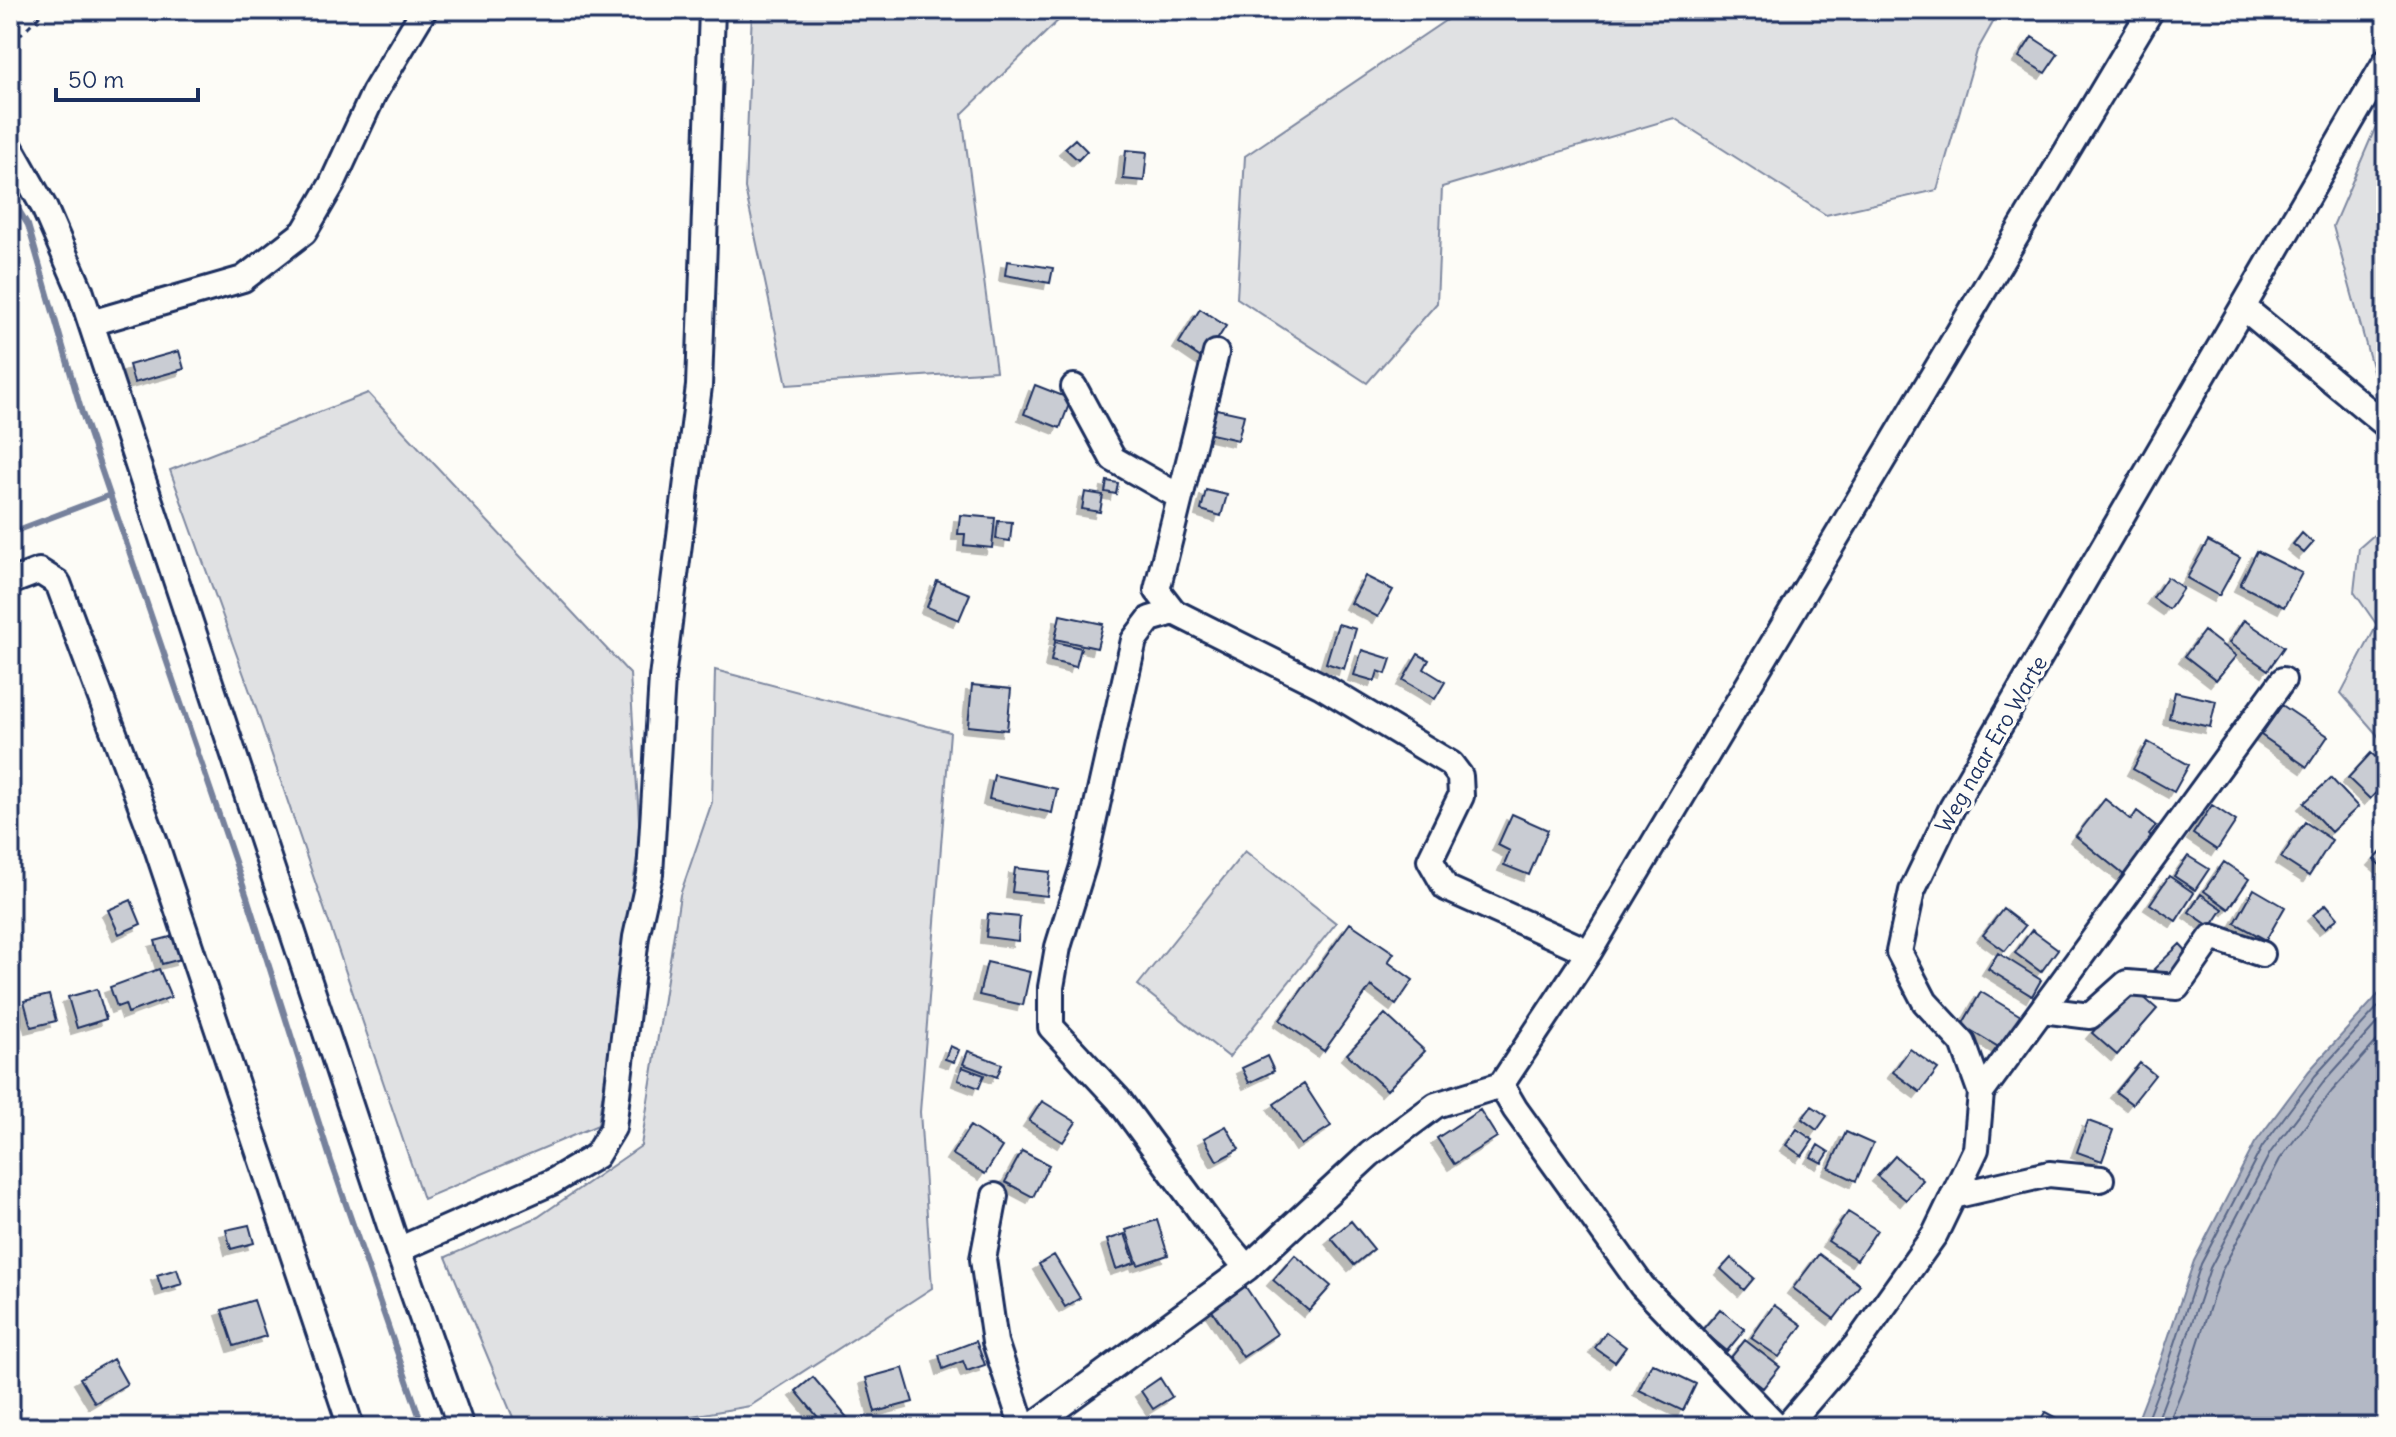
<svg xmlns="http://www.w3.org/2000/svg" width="2396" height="1437" font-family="Delius,sans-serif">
<defs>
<filter id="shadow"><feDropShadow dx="-6" dy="6" stdDeviation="0" flood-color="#0004"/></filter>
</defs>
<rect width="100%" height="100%" fill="#fdfcf7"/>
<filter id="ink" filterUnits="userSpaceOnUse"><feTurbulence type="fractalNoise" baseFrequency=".0125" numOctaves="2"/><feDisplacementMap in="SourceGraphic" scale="16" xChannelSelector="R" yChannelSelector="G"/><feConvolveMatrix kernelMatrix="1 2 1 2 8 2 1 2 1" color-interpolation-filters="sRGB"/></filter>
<g filter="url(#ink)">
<path fill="#e0e1e3" stroke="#7e88a0" stroke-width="2" d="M752,10h317l-107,104 34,257 -209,14 -42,-197z
M1461,10h539l-23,41 -40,139 -111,25 -152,-97 -232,69 -5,116 -70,80 -130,-85 8,-142z
M2386,103v285l-10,-7 -43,-155z
M368,393l262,281 10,163 -42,288 -175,74 -166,-488 -87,-241z
M2383,527l3,1v217l-45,-52 36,-68 -23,-33 5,-44z
M715,670l235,62 -30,380 12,176 -182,118 -122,21h-111l-71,-170 92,-40 103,-71 39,-251 32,-93z
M1245,851l91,72 -107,134 -91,-72z"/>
<path fill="#b3b8c5" stroke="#76819c" stroke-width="2" d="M2386,986v441h-251l24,-62 35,-104 61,-118 54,-72z"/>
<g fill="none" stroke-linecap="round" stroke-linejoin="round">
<path stroke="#586687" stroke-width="2" d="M2144,1427l23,-59 34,-104 61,-117 53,-71 71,-78
M2155,1427l21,-56 34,-103 60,-115 53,-70 63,-70
M2167,1427l21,-52 33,-103 59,-113 52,-68 54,-60"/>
<path stroke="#76819c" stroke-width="6" d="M10,196l18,29 54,188 165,484 84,264 92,266
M10,533l100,-38"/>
</g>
<path fill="#c9ccd3" stroke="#1b2f5e" stroke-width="2" filter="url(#shadow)" d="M2032,37l26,17 -13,19 -26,-16z
M1075,139l12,12 -9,9 -13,-12z
M1126,150l21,2 -3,29 -21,-2z
M1007,261l46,7 -3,15 -45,-8z
M1200,309l26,17 -22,34 -25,-17z
M179,351l5,18 -50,14 -5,-18z
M1035,385l36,14 -11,29 -36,-14z
M1212,408l32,7 -6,25 -31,-7z
M1107,481l11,2 -2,11 -11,-2z
M1206,490l21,5 -6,21 -20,-6z
M1085,492l18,3 -3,17 -18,-3z
M960,515l35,3 -3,30 -28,-3 1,-11h-7z
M998,521l14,1 -2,19 -14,-2z
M2302,533l11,10 -9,10 -11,-9z
M2208,541l32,17 -21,38 -32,-18z
M2257,551l45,22 -18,34 -44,-22z
M1365,576l28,14 -15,27 -27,-14z
M2167,577l16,11 -14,21 -16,-11z
M937,581l33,13 -11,26 -32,-13z
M1060,615l43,9 -6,24 -42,-9z
M2244,620l40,27 -16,23 -39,-27z
M1338,624l18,5 -12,40 -18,-6z
M2204,631l32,25 -20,24 -31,-24z
M1055,642l26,6 -5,19 -25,-6z
M1362,650l29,9 -5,15 -8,-3 -3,10 -21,-6z
M1418,654l11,6 -5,9 21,13 -10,17 -32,-19z
M972,685l39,4 -4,41 -39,-4z
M2175,692l41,9 -6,26 -41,-9z
M2282,705l46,31 -21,31 -46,-32z
M2148,742l41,23 -15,27 -41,-23z
M2371,753l15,13v16l-16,17 -22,-21z
M994,775l63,14 -5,24 -63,-14z
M2331,778l27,29 -27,25 -27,-29z
M2105,799l26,21 6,-9 19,15 -7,9 4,4 -29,36 -48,-39z
M2212,805l24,16 -19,29 -24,-16z
M1512,814l36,16 -19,45 -25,-10 6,-14 -12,-6z
M2305,822l27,18 -23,36 -28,-18z
M2386,847v23l-12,-10z
M2188,856l21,13 -14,21 -21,-14z
M2224,862l25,17 -20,30 -25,-18z
M1015,868l35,4 -3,24 -35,-4z
M2169,876l25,17 -18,28 -26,-17z
M2254,889l31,18 -19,33 -31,-17z
M2201,894l22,15 -12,18 -22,-15z
M131,900l10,24 -22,10 -11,-24z
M2326,904l12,14 -13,10 -12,-13z
M2003,909l22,17 -20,25 -22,-16z
M988,914l32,3 -2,24 -32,-4z
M1350,923l44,30 -6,9 25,18 -17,25 -25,-19 -47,65 -44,-31z
M2032,930l26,19 -17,23 -26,-19z
M174,936l7,23 -19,5 -7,-23z
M2180,944l12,13 -26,24 -12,-12z
M1998,953l43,27 -9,16 -44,-27z
M987,962l43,10 -7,33 -44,-10z
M159,969l12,28 -43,16 -3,-9 -8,3 -7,-20z
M2132,987l25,22 -40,46 -25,-22z
M97,989l9,30 -29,9 -9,-31z
M1981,992l40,24 -19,33 -40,-24z
M49,995l7,26 -25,6 -7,-26z
M1385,1014l40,37 -38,39 -40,-36z
M950,1046l9,4 -5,12 -9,-3z
M1910,1049l28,20 -18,23 -27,-20z
M968,1051l34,13 -5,13 -34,-13z
M1267,1056l7,15 -25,12 -7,-15z
M2140,1063l15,12 -23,29 -16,-12z
M962,1067l22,8 -5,13 -21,-8z
M1304,1084l27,42 -30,19 -27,-41z
M1042,1101l34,21 -13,20 -34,-21z
M1812,1106l15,10 -10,14 -15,-11z
M1480,1110l17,27 -43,27 -17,-26z
M2088,1121l25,9 -11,31 -25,-9z
M970,1126l32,21 -17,27 -33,-20z
M1226,1126l13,23 -22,12 -13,-23z
M1797,1129l16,11 -11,16 -16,-11z
M1846,1132l27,12 -17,37 -27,-13z
M1818,1145l11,7 -7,11 -11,-6z
M1022,1151l27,14 -16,32 -28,-15z
M1895,1156l28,24 -17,20 -29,-24z
M1848,1212l29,18 -20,30 -29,-19z
M1157,1220l11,35 -30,10 -12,-35z
M1351,1221l23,28 -20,16 -23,-27z
M249,1225l5,18 -23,6 -5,-19z
M1125,1234l10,29 -19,6 -9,-29z
M1819,1254l41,31 -26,34 -41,-31z
M1054,1255l26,43 -15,9 -26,-43z
M1295,1255l36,31 -22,25 -36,-31z
M1731,1258l23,20 -10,12 -23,-21z
M177,1269l5,15 -20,6 -5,-15z
M1245,1286l32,48 -34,23 -32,-48z
M254,1300l12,36 -32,10 -12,-36z
M1774,1305l28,20 -23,32 -28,-19z
M1720,1309l25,20 -18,22 -25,-21z
M1606,1332l20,15 -11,15 -20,-14z
M1745,1340l35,27 -17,21 -35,-27z
M976,1341l9,24 -18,6 -4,-10 -20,8 -4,-14z
M113,1359l14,25 -32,19 -15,-25z
M1652,1363l44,21 -13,27 -44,-21z
M903,1368l10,34 -38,10 -9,-34z
M813,1377l42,50h-29l-30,-36z
M1160,1378l12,19 -19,12 -12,-18z
M2045,1412l19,10 -2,5h-25z"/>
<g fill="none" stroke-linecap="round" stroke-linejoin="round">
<defs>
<path id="minor" d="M10,147l34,60 36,83 318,960 63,177
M2243,307l143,118
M91,323l152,-44 61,-47 28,-48 42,-91 50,-83
M1216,353l-59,237 17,22 -24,7 -16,21 -50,223 -26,84 -7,40v40l67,72 92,125 37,44
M1074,387l39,72 67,38
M10,582l29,-11 19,12 98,262 195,582
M1174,612l146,73 131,79 9,12 1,20 -31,64 16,28 143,64
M2042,1010l48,6 37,-33 50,4 35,-50 50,17
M1501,1085l14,24 127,177 136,141
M1981,1093l302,-413
M995,1196l-12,63 12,83 28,85
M1953,1196l96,-22 52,5
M398,1250l154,-68 44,-26 17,-28 23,-191 14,-63 12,-196 37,-292 13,-376
M1031,1427l216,-159 123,-114 66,-49 65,-20 88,-133 562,-942
M1786,1427l71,-83 78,-110 41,-85 5,-56 -18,-50 -38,-41 -26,-50 13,-61 40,-83 434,-747"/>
</defs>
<use href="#minor" stroke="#1b2f5e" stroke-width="30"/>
<path stroke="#1b2f5e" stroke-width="3" stroke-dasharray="6 6" stroke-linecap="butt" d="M10,45l34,-34"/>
<use href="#minor" stroke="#fdfcf7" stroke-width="24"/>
</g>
</g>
<g text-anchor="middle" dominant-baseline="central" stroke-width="7" stroke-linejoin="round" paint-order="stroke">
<g font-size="22" fill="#1b2f5e" stroke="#fdfcf7">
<text transform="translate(1991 744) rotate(-60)">Weg naar Ero Warte</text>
</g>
</g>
<rect width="2396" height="1437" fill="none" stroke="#fdfcf7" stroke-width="40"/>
<rect x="20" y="20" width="2356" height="1397" fill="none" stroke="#1b2f5e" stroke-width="3" filter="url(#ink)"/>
<path d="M56 88v12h142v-12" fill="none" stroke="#1b2f5e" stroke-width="4"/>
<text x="68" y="88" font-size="24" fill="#1b2f5e" stroke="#fdfcf7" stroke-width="6" paint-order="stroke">50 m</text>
</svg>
